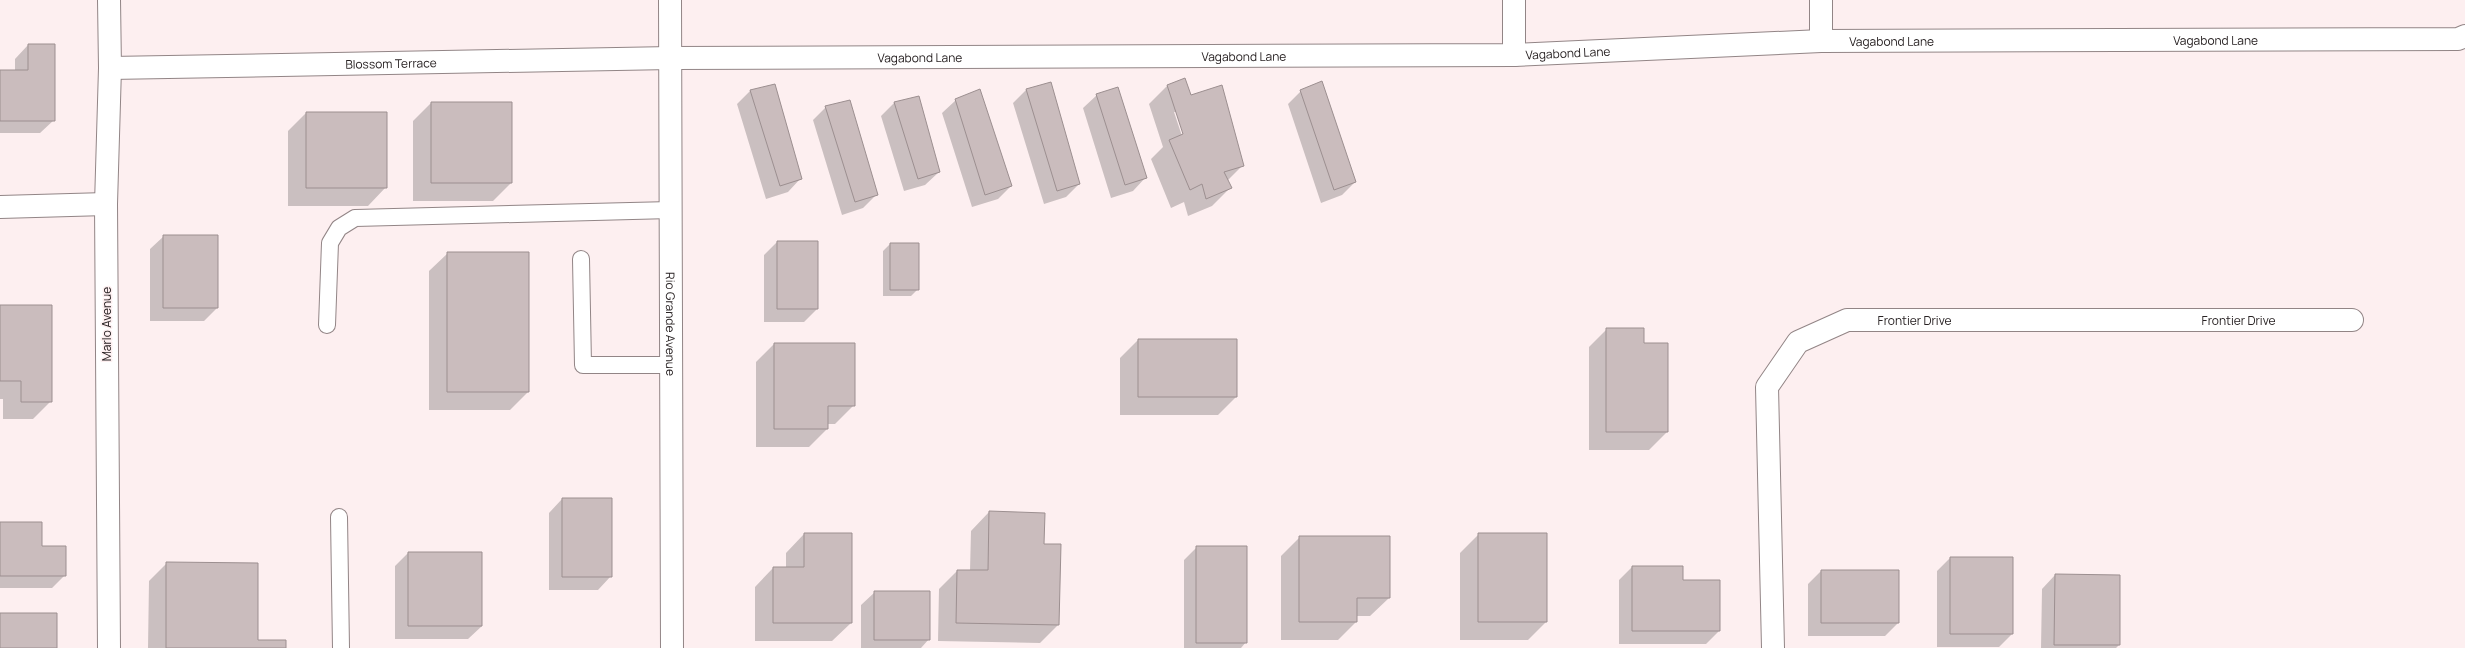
<svg xmlns="http://www.w3.org/2000/svg" width="2465" height="648" font-family="Manrope,sans-serif">
<rect width="100%" height="100%" fill="#fdeff0"/>
<path fill="#0003" fill-rule="evenodd" d="M28,45l26,75 -14,13h-40v-62h15v-12z
M1184,80l6,16 53,69 -16,16 3,7 -18,18 -24,10 -4,-14 -13,6 -20,-49 12,-12 -14,-43 18,-18zM1174,112h3l8,26 -2,1z
M775,85l26,93 -13,14 -22,7 -29,-95 13,-13z
M1026,90l53,94 -13,13 -22,7 -31,-101z
M1301,91l54,91 -13,13 -21,8 -33,-99z
M1097,95l49,82 -13,14 -22,7 -28,-90z
M918,97l21,75 -14,13 -21,6 -23,-75 13,-13z
M956,100l55,86 -13,13 -26,8 -30,-94z
M431,103h80v80l-18,18h-80v-80z
M826,107l51,87 -14,14 -21,7 -29,-95z
M306,113h80v74l-18,19h-80v-75z
M164,236l53,72 -13,13h-54v-72z
M777,242h40v67l-13,13h-40v-67z
M890,244l28,45 -7,7h-28v-45z
M448,253l80,139 -18,18h-81v-139z
M0,306l51,95 -18,18h-30v-20h-3z
M1607,329l36,15h24v88l-18,18h-60v-103z
M1138,340l98,57 -18,18h-98v-57z
M774,344l80,61 -19,19h-8v5l-18,18h-53v-85z
M562,499l49,77 -13,14h-49v-77z
M989,512l55,2 -1,30 15,81 -18,18 -102,-2 1,-52 18,-18h13l1,-40z
M0,523l41,24 24,28 -13,13h-52z
M804,534l47,89 -19,18h-77v-54l18,-19h13v-15z
M1479,534l67,88 -18,18h-68v-87z
M1300,537l89,61 -19,18h-14v6l-18,18h-57v-84z
M1197,547l49,95 -5,6h-57v-88z
M408,553l74,73 -14,13h-73v-73z
M1950,558h62v76l-13,13h-62v-76z
M167,563l90,78 28,7h-137l1,-67z
M1632,567l50,14h37v50l-13,13h-87v-64z
M1821,571l77,52 -13,13h-77v-52z
M2055,575l64,70 -3,3h-75l1,-59z
M875,592l54,47 -8,9h-60v-43z"/>
<path fill="#cabcbd" stroke="#9c8f90" d="M28,44h27v77h-55v-51h28z
M1185,78l6,17 31,-10 22,81 -20,6 8,16 -26,11 -4,-15 -12,6 -21,-50 14,-6 -16,-49z
M1322,81l34,101 -22,8 -34,-100z
M1051,82l29,102 -23,7 -31,-102z
M775,84l27,95 -22,7 -30,-96z
M1118,87l29,91 -22,7 -29,-91z
M980,89l32,97 -27,9 -30,-96z
M919,96l21,76 -22,7 -24,-77z
M850,100l28,95 -23,7 -30,-96z
M431,102h81v81h-81z
M306,112h81v76h-81z
M163,235h55v73h-55z
M777,241h41v68h-41z
M890,243h29v47h-29z
M447,252h82v140h-82z
M0,305h52v97h-31v-21h-21z
M1606,328h38v15h24v89h-62z
M1138,339h99v58h-99z
M774,343h81v63h-27v23h-54z
M562,498h50v79h-50z
M989,511l56,2 -1,31h17l-2,81 -103,-2 1,-53h31z
M0,522h42v24h24v30h-66z
M804,533h48v90h-79v-56h31z
M1478,533h69v89h-69z
M1299,536h91v62h-33v24h-58z
M1196,546h51v97h-51z
M408,552h74v74h-74z
M1950,557h63v77h-63z
M166,562l92,1v77h28v8h-120z
M1632,566h51v14h37v51h-88z
M1821,570h78v53h-78z
M2055,574l65,1v70h-66z
M874,591h56v49h-56z
M0,613h57v35h-57z"/>
<g fill="none" stroke-linecap="round" stroke-linejoin="round">
<defs>
<path id="service" d="M581,259l2,106h88
M327,325l3,-82 9,-15 16,-10 316,-8
M339,517l2,131"/>
<g id="minor">
<path d="M1514,0v55"/>
<path d="M1821,0v41"/>
<path id="s1" d="M110,68l561,-10 843,-3 307,-14 637,-2 7,-3"/>
<path d="M0,207l106,-3"/>
<path d="M109,648l-3,-444 4,-136 -1,-68"/>
<path id="s2" d="M1773,648l-6,-261 31,-45 49,-22h505"/>
</g>
<g id="tertiary">
<path id="s3" d="M670,0l2,648"/>
</g>
</defs>
<use href="#service" stroke="#928586" stroke-width="18"/>
<use href="#minor" stroke="#928586" stroke-width="24"/>
<use href="#tertiary" stroke="#928586" stroke-width="24"/>
<use href="#service" stroke="#fff" stroke-width="16"/>
<use href="#minor" stroke="#fff" stroke-width="22"/>
<use href="#tertiary" stroke="#fff" stroke-width="22"/>
</g>
<g text-anchor="middle" dominant-baseline="central" stroke-width="3" stroke-linejoin="round" paint-order="stroke">
<g font-size="12" fill="#282223" stroke="#fdeff0">
<text stroke="none"><textPath href="#s1" startOffset="2106">Vagabond Lane</textPath></text>
<text stroke="none"><textPath href="#s1" startOffset="1782">Vagabond Lane</textPath></text>
<text stroke="none"><textPath href="#s1" startOffset="1458">Vagabond Lane</textPath></text>
<text stroke="none"><textPath href="#s1" startOffset="1134">Vagabond Lane</textPath></text>
<text stroke="none"><textPath href="#s1" startOffset="810">Vagabond Lane</textPath></text>
<text stroke="none"><textPath href="#s1" startOffset="281">Blossom Terrace</textPath></text>
<text stroke="none"><textPath href="#s2" startOffset="437">Frontier Drive</textPath></text>
<text stroke="none"><textPath href="#s2" startOffset="761">Frontier Drive</textPath></text>
<text transform="translate(106 324) rotate(-90)">Marlo Avenue</text>
<text stroke="none"><textPath href="#s3" startOffset="324">Rio Grande Avenue</textPath></text>
</g>
</g>
</svg>
